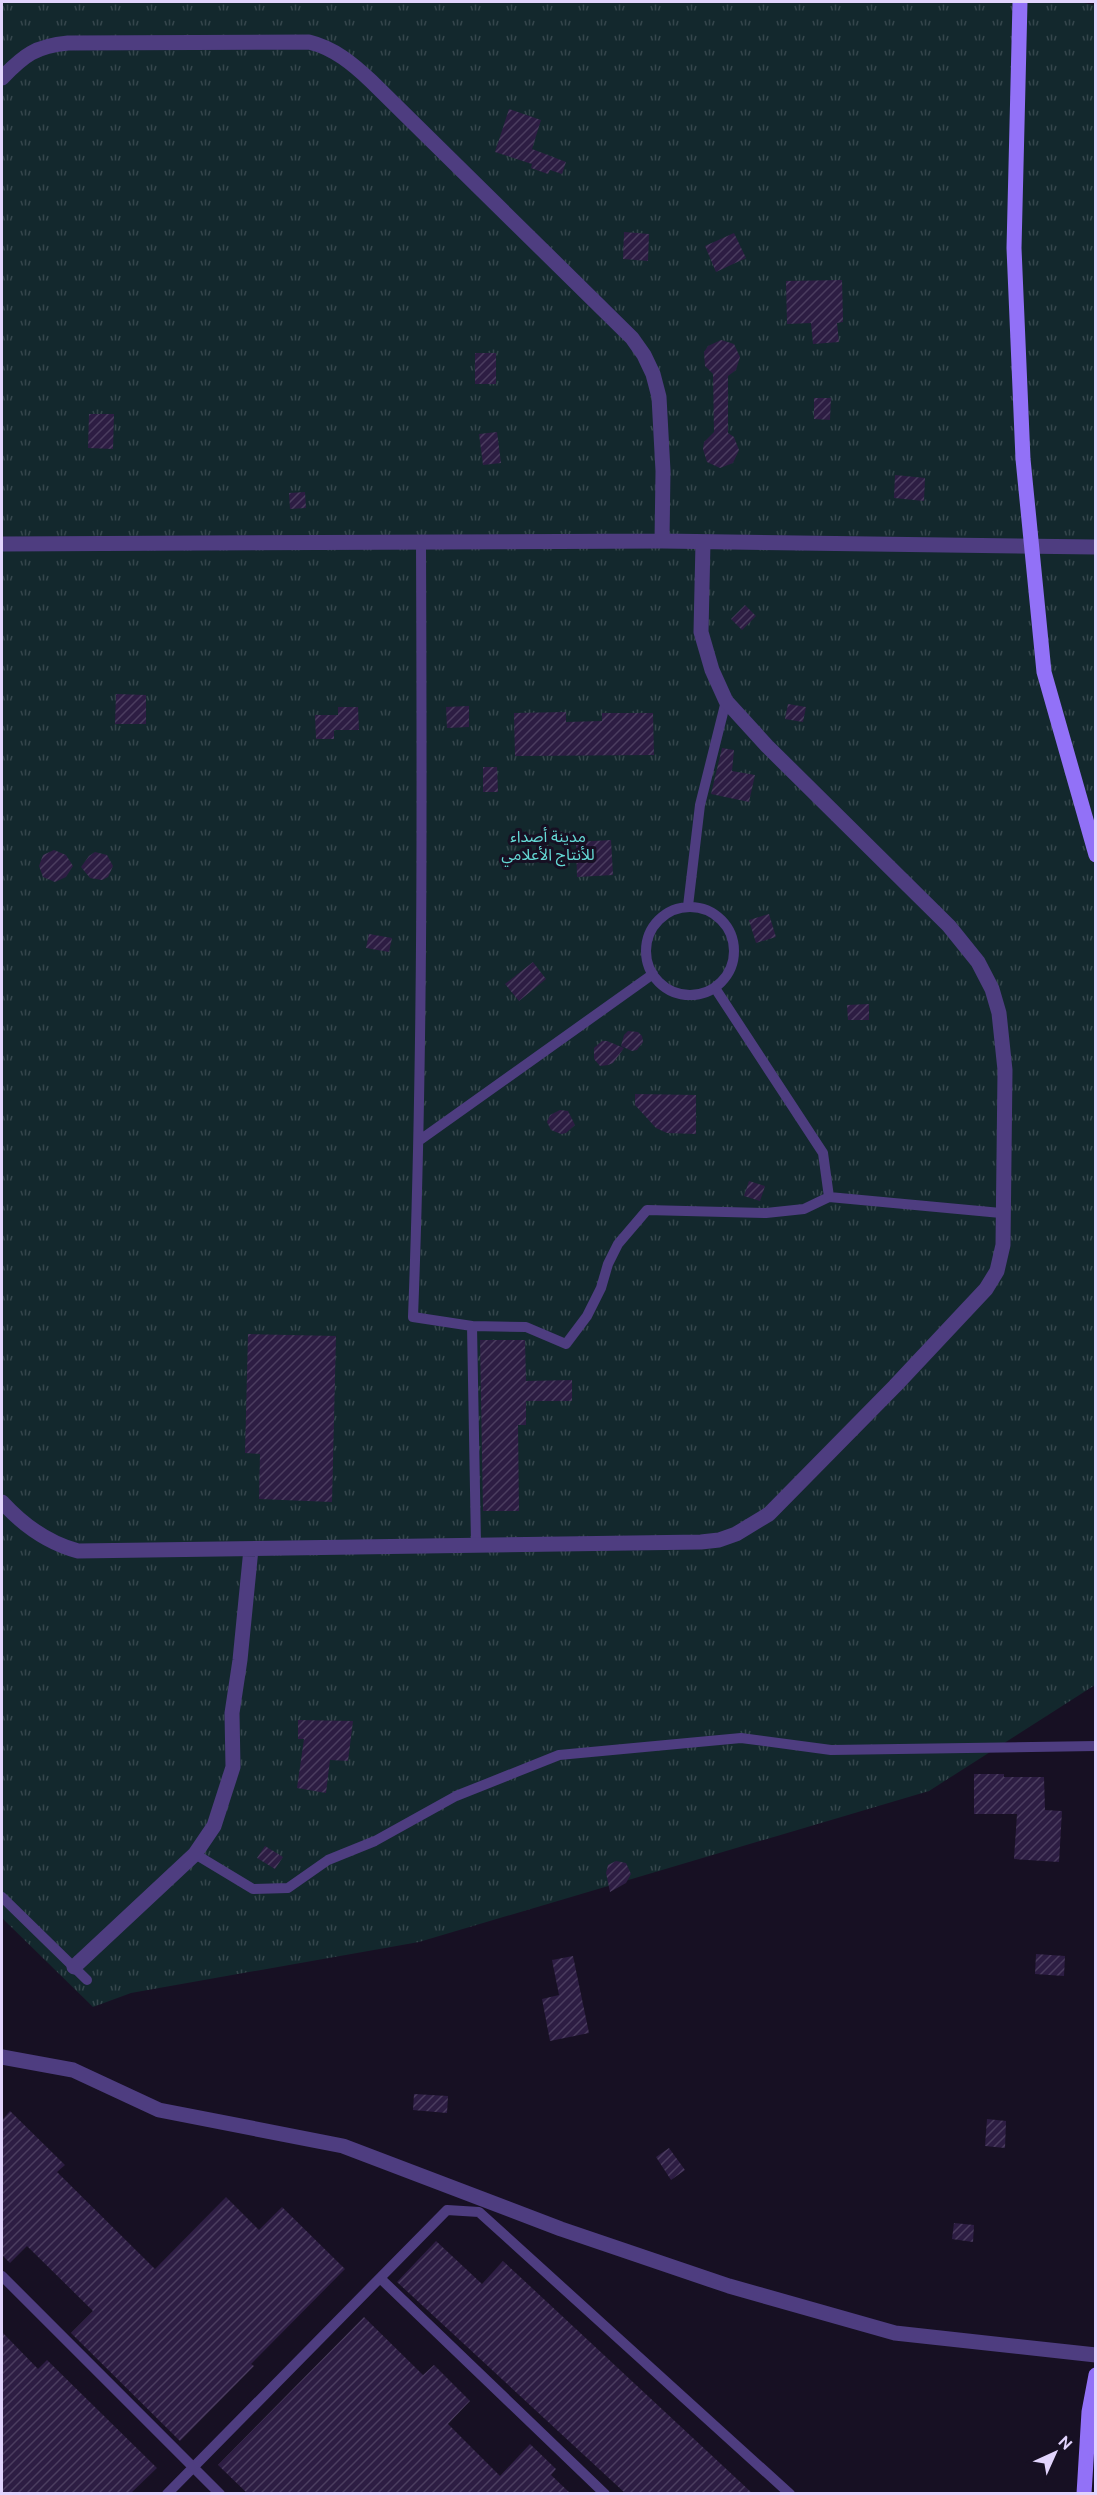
<svg xmlns="http://www.w3.org/2000/svg" width="1097" height="2495" font-family="Ubuntu,'Noto Sans Arabic',sans-serif">
<defs>
<pattern id="park-tufts" width="24" height="20" patternUnits="userSpaceOnUse" patternTransform="scale(1.5)"><rect width="24" height="20" fill="#13282d"/><path d="M3 7l-1-3M5 7V3M7 7l1-3M15 17l-1-3M17 17v-4M19 17l1-3" fill="none" stroke="#35464c"/></pattern>
<pattern id="building-hatch" width="6" height="6" patternUnits="userSpaceOnUse" patternTransform="scale(1.5)"><rect width="6" height="6" fill="#2d1d43"/><path d="M-1 1l2-2M0 6l6-6M5 7l2-2" fill="none" stroke="#4b3d5f"/></pattern>
</defs>
<rect width="100%" height="100%" fill="#171023"/>
<path fill="url(#park-tufts)" d="M2,2h1076l17,3v1680l-166,106 -510,151 -288,51 -38,14 -91,-89z"/>
<path fill="url(#building-hatch)" d="M509,109l32,11 -9,29 34,13 -4,12 -12,-4 -2,4 -17,-6 1,-4 -37,-12z
M624,232l25,2 -1,27 -25,-2z
M734,233l12,25 -30,14 -11,-26z
M842,280l1,42 -6,1 2,19 -26,2 -2,-21 -24,1 -1,-43z
M721,340l13,4 6,13 -4,13 -8,6v57l6,4 5,13 -6,13 -13,5 -13,-6 -4,-13 1,-7 10,-10 -1,-58 -8,-8 -1,-14 4,-6z
M475,353h21v31h-21z
M814,398h17l-1,22 -16,-1z
M89,414h25l-1,35 -25,-1z
M497,432l4,31 -18,2 -4,-31z
M895,475l30,3 -1,23 -30,-3z
M305,492l1,16 -16,1 -1,-16z
M745,605l11,11 -14,14 -11,-11z
M116,694l30,1v29h-31z
M788,704l18,3 -3,15 -18,-3z
M469,706v21l-22,1 -1,-21z
M338,707h20l1,23h-25v9h-18l-1,-24h23z
M566,712v10l36,-1v-8h51l1,42 -139,1 -1,-43z
M722,748l12,2 -2,21 23,4 -6,27 -38,-8z
M483,767h14l1,25h-15z
M611,840l2,35 -36,2 -1,-35z
M54,850l12,5 7,11 -7,11 -11,5 -12,-5 -4,-11 4,-11z
M95,852l12,3 6,11 -5,11 -6,3 -12,-2 -9,-11 8,-11z
M769,914l7,23 -20,6 -7,-23z
M369,934l23,4 -3,14 -23,-4z
M533,962l13,17 -27,22 -14,-17z
M869,1004v16h-21l-1,-15z
M628,1031l10,1 4,4 1,6 -6,8 -5,1 -11,-5 3,-11z
M602,1041h5l17,7 -11,15 -5,2 -8,1 -6,-7v-11z
M635,1094l61,1v39l-29,-1 -11,-5 -21,-23z
M560,1110l8,1 7,14 -9,8 -5,1 -10,-4 -4,-8 3,-7z
M749,1181l16,5 -5,15 -16,-5z
M248,1334l88,2 -4,166 -73,-3 1,-45 -15,-1z
M480,1340h45l1,41 46,-1v21h-46v24h-8l1,86h-36z
M298,1720l55,1 -5,40 -18,-1 -4,33 -29,-5 7,-49h-6z
M974,1774h30v3h40l1,33 17,1 -3,51 -45,-3 3,-45h-43z
M265,1846l18,11 -8,12 -18,-11z
M616,1861l10,2 5,11 -5,9 -16,9 -4,-19 2,-8z
M1036,1954l29,2 -1,20 -29,-2z
M573,1956l16,77 -39,8 -8,-42 17,-4 -7,-35z
M414,2094l34,2 -1,17 -34,-3z
M10,2111l55,54 -8,7 98,97 71,-72 33,33 23,-23 63,62 -94,95 3,2 -74,75 -109,-108 22,-22 -66,-65 -17,17 -8,-8v-135z
M987,2119l19,2 -1,27 -20,-2z
M669,2148l16,22 -14,10 -15,-23z
M954,2223l20,2 -1,17 -21,-3z
M436,2241l46,43 21,-23 249,232h-127l-228,-211z
M364,2317l59,58 11,-10 36,36 -22,23 52,52 30,-32 26,25 -5,6 19,18h-323l-29,-28z
M2,2332l36,37 9,-9 110,108 -26,25h-129z"/>
<g fill="none" stroke-linecap="round" stroke-linejoin="round">
<path stroke="#4e3d80" stroke-width="10" d="M421,542c1,259 2,516 -8,775l59,9 4,218
M688,906l12,-101 26,-104
M646 951a44 44 0 1 1 88 0a44 44 0 1 1-88 0Z
M715,988l108,165 6,44 172,16
M420,1140l233,-166
M472,1326l54,1 40,17 21,-28 14,-28 7,-24 10,-20 29,-34 119,3 38,-4 25,-12
M195,1854l58,35 35,-1 40,-28 47,-19 81,-45 103,-41 182,-17 90,12 265,-4
M2,1897l85,83
M2,2276l218,218
M380,2278l225,216
M167,2494l280,-284 32,2 311,282"/>
<path stroke="#4e3d80" stroke-width="15" d="M2,78c22,-23 34,-32 66,-35l241,-1c25,6 44,22 62,39l261,257 12,17 9,19 6,23 4,74 -1,70
M2,544l660,-3 434,6
M2,1502c21,23 46,41 76,49l623,-9 18,-2 17,-6 33,-20 126,-128 91,-97 11,-18 6,-26 2,-175 -6,-57 -7,-24 -14,-27 -29,-36 -182,-180 -41,-45 -14,-31 -11,-38 2,-90
M74,1967l121,-113 19,-28 19,-59 -1,-54 8,-53 11,-111
M2,2057l71,13 86,40 184,36 218,83 168,57 166,47 201,22"/>
<path stroke="#9271f7" stroke-width="15" d="M1020,2l-6,246 9,211 21,213 52,183
M1084,2494l5,-82 7,-37"/>
</g>
<g text-anchor="middle" dominant-baseline="central" stroke-width="6" stroke-linejoin="round" paint-order="stroke">
<g font-size="16" fill="#64d9d5" stroke="#171023">
<text x="548" y="836">مدينة أصداء<tspan x="548" dy="18">للأنتاج الأعلامي</tspan></text>
</g>
</g>
<rect width="1097" height="2495" fill="none" stroke="#e2d4fd" stroke-width="6"/>
<g transform="translate(1055 2453) rotate(45)" stroke="#171023" stroke-width="4.5" paint-order="stroke">
<path d="M0-4.5L10 22L0 15L-10 22Z" fill="#e2d4fd"/>
<text y="-9" font-size="16" font-weight="bold" text-anchor="middle" fill="#e2d4fd">N</text>
</g>
</svg>
